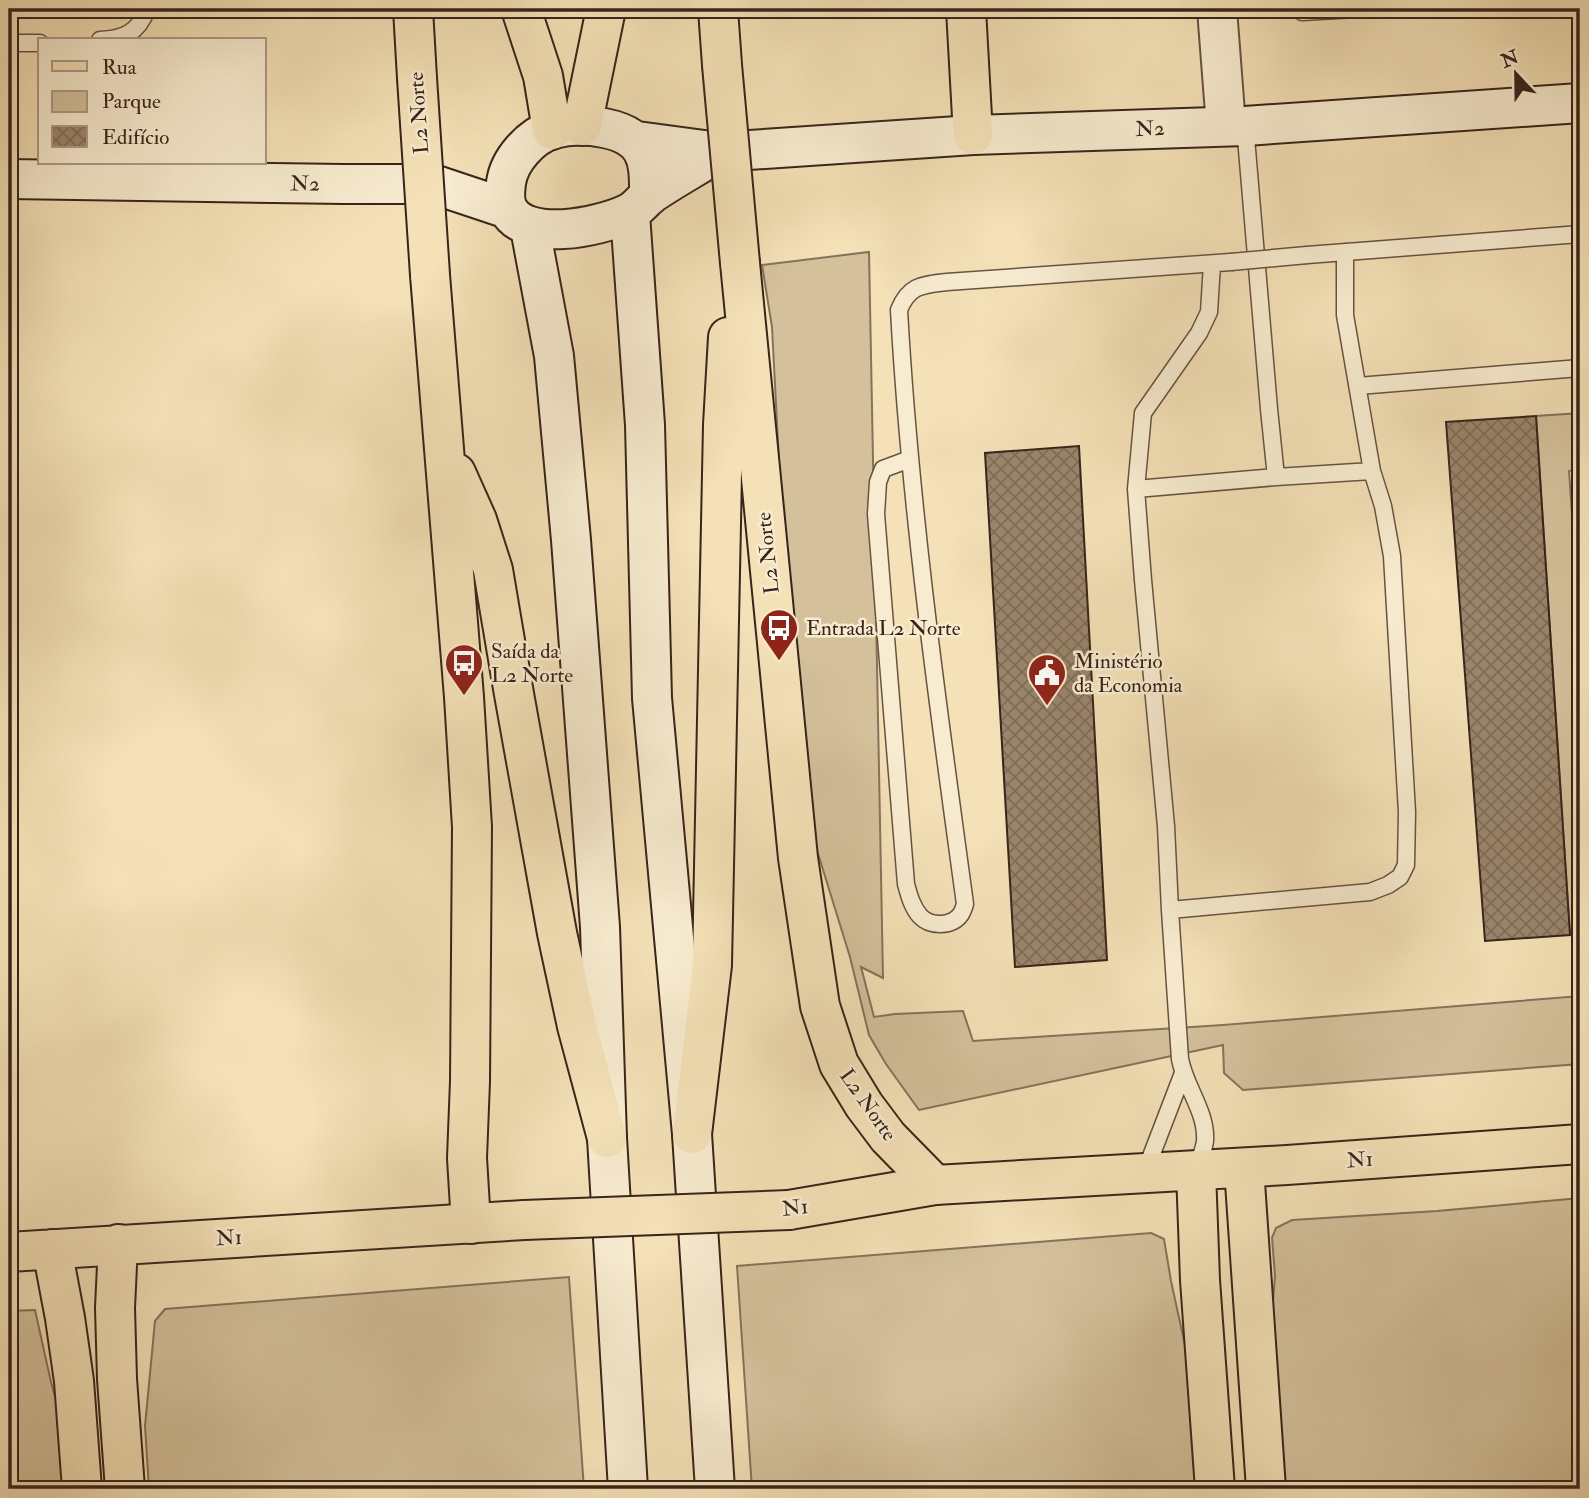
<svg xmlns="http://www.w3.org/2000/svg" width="1589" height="1498" font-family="'IM FELL Double Pica',serif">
<defs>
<pattern id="building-cross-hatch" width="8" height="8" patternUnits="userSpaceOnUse" patternTransform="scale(1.75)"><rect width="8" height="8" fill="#9a866c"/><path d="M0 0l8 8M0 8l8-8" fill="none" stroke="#7f6d58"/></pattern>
</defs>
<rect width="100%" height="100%" fill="#f4e1b7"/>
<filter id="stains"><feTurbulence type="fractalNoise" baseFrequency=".00286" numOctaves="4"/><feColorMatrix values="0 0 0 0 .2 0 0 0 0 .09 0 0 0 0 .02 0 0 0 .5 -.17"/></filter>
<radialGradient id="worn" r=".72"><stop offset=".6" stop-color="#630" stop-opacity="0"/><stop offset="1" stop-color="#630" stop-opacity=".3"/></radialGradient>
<path fill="#d4c19c" stroke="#86725c" stroke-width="2" d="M869,252l14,726 -22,-11 13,50 21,-3 68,-3 10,30 250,-16 357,-29v68l-337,26 -19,-17 -1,-28 -304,65 -33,-46 -17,-29 -19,-78 -34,-110 -12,-114 -25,-271 -7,-135 -10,-62z
M1580,413v56l-11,2 11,158v306h-10l-34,-519z
M1580,1198v291h-299l-12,-137 6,-76 -3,-38 4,-10 16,-8 145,-9z
M1151,1233l13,6 7,42 17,78 8,130h-444l-15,-223z
M569,1277l15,212h-435l-4,-63 10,-105 10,-12z
M35,1310l16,72 6,22 7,85h-55v-178z"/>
<path fill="url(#building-cross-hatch)" stroke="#38241b" stroke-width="2" d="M1536,416l34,519 -85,6 -39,-519z
M1079,446l28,514 -92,7 -30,-514z"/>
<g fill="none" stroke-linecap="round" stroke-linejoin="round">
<defs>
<path id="service" d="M1302,9v3l54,-3
M100,40c24,-1 38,-7 47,-31
M9,43h31
M1245,126l24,283 7,68
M1307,255l273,-21
M1358,386l222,-18
M910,459l-27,10 -5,13 -2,32 30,370c3,11 6,23 14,32 10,11 32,11 41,-2 2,-3 3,-7 4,-10 -27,-198 -55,-395 -66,-594 10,-25 23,-25 48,-28l284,-20
M1136,489l140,-12 96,-6
M1170,910l200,-18 18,-7 12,-8 6,-12 1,-53 -15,-256 -9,-50 -11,-35 -27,-156v-63
M1197,1169c2,-9 7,-19 8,-28 2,-29 -20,-54 -25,-82l-10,-149 -4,-84 -23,-246 -7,-91 7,-76 56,-80 10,-21 3,-48
M1145,1172l38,-99"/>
<path id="tertiary" d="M1217,9l9,117"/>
<path id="secondary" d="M637,141l82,11 254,-17 272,-9 335,-23
M9,179l335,5h89l75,25
M649,196c0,-14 1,-30 -5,-42 -12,-29 -64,-32 -91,-25 -22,7 -44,31 -47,54 -1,8 -2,18 2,26 17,34 91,18 119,5 10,-4 16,-14 24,-20 22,-15 46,-28 68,-42
M630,214l15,211 7,273 40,436 23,355
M530,228l24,128 17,184 29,387 7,211 21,351"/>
<path id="primary" d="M413,9l4,69
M521,9l22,67 9,54
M718,9l4,56
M966,9l7,126
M582,126l24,-117
M740,263l58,595 22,148 19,58 25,41 24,32 47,48
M430,275l34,422 8,130 -2,254 -3,77 4,66
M456,473l21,47 16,50 21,124 43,239 20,93 30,112
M692,1134l20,-169 11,-540 5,-88"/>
<path id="trunk" d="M1244,1168l22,321
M1196,1171l4,109 15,209
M789,1210l146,-25 352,-20 293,-21
M118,1244l-3,64 2,71 8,110
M52,1249l13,69 9,63 8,108
M9,1252l515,-32"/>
</defs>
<use href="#service" stroke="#675342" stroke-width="19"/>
<use href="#tertiary" stroke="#675342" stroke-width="42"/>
<use href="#secondary" stroke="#38241b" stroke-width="42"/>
<use href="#primary" stroke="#38241b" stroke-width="42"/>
<use href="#trunk" stroke="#38241b" stroke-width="42"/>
<use href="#service" stroke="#f8ecd0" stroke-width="16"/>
<use href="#tertiary" stroke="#f8ecd0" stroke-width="38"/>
<use href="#secondary" stroke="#f8ecd0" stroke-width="38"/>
<use href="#primary" stroke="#f4e1b7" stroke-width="38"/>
<use href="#trunk" stroke="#f4e1b7" stroke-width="38"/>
<defs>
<path id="service-bridge" d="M1231,262l76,-7"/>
<path id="primary-bridge" d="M722,65l18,198
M417,78l13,197"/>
<path id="trunk-bridge" d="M524,1220l265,-10"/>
</defs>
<use href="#service-bridge" stroke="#675342" stroke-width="19" stroke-linecap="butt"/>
<use href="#primary-bridge" stroke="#38241b" stroke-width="42" stroke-linecap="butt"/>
<use href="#trunk-bridge" stroke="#38241b" stroke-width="42" stroke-linecap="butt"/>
<use href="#service-bridge" stroke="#f8ecd0" stroke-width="16"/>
<use href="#primary-bridge" stroke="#f4e1b7" stroke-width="38"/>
<use href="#trunk-bridge" stroke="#f4e1b7" stroke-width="38"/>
</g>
<defs>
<symbol id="bus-pin" viewBox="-11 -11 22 30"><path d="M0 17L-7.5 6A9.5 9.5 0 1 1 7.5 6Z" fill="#8f2418" stroke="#f8ecd0"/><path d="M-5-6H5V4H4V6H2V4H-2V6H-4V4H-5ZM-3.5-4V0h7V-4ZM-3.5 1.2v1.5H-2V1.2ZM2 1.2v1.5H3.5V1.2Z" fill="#fff"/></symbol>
<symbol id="civic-pin" viewBox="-11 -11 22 30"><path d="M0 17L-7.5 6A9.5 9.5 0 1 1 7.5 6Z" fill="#8f2418" stroke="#f8ecd0"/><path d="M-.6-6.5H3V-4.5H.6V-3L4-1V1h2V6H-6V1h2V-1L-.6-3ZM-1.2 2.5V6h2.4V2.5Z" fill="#fff"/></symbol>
</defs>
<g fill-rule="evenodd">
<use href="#bus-pin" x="757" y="606" width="44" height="60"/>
<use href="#bus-pin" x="442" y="641" width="44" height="60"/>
<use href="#civic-pin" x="1025" y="651" width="44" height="60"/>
</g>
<g text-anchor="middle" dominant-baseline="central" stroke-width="5" stroke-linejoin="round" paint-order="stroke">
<g font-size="21" fill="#38241b" stroke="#f8ecd0">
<text transform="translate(419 113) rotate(-94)">L2 Norte</text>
<text transform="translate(1150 129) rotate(-2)">N2</text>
<text transform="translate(305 184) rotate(1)">N2</text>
<text transform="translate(768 553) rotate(-96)">L2 Norte</text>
<text transform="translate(868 1105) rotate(55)">L2 Norte</text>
<text transform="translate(1360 1160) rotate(-4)">N1</text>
<text transform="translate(795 1208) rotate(-7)">N1</text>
<text transform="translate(229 1238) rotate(-3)">N1</text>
</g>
<g font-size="21" fill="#38241b" stroke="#f8ecd0" text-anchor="start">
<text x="806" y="628">Entrada L2 Norte</text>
<text x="491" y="651">Saída da<tspan x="491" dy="24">L2 Norte</tspan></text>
<text x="1074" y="661">Ministério<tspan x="1074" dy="24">da Economia</tspan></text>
</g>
</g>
<rect width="1589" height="1498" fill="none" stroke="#f4e1b7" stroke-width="35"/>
<rect x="10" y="10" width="1568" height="1477" fill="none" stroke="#38241b" stroke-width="3.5"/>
<rect x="18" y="18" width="1554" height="1463" fill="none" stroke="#38241b" stroke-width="2"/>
<rect x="38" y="38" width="228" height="126" fill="#f8ecd0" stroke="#ab9c88" stroke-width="2"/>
<rect x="52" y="61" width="35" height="10" fill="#f4e1b7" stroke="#ab9c88" stroke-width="2"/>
<text x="102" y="74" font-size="21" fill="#38241b">Rua</text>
<rect x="52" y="91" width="35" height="21" fill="#d4c19c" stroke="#ab9c88" stroke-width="2"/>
<text x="102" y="108" font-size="21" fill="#38241b">Parque</text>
<rect x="52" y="126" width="35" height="21" fill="url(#building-cross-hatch)" stroke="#ab9c88" stroke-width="2"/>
<text x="102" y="144" font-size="21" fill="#38241b">Edifício</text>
<g transform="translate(1516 74) rotate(338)" stroke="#f8ecd0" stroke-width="5" paint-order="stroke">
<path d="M0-5L12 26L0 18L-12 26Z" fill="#38241b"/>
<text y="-10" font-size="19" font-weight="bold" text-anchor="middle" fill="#38241b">N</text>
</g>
<rect width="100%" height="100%" filter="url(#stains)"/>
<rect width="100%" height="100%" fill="url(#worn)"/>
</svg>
